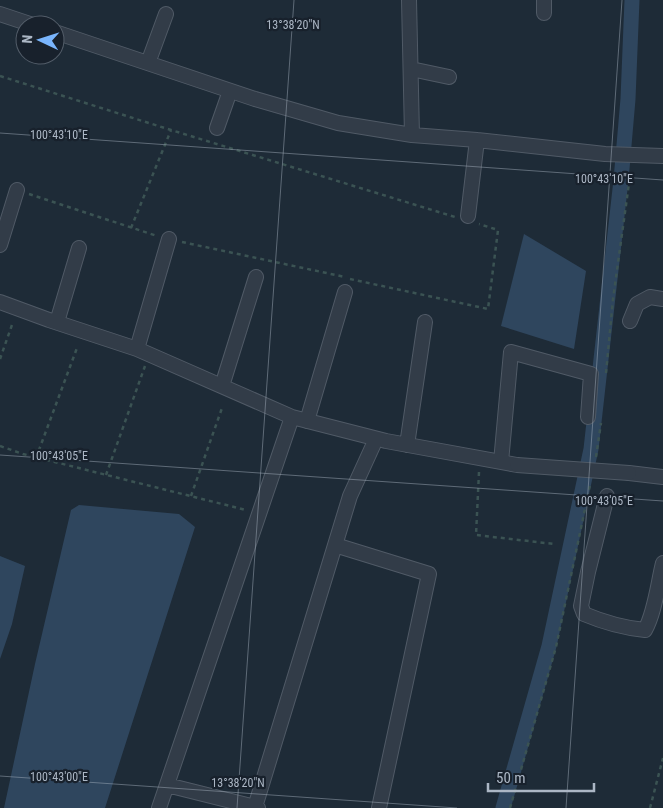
<svg xmlns="http://www.w3.org/2000/svg" width="663" height="808" font-family="'Roboto Condensed',sans-serif">
<rect width="100%" height="100%" fill="#1e2b37"/>
<path fill="#2f465e" d="M524,234l62,37 -12,78 -73,-23z
M79,505l100,9 16,13 -90,281h-101l31,-144 36,-154z
M0,556l25,10 -13,58 -12,35z"/>
<g fill="none" stroke-linecap="round" stroke-linejoin="round">
<path stroke="#2f465e" stroke-width="15" d="M503,808l46,-162 42,-197 30,-269 7,-81 4,-99"/>
<defs>
<path id="minor" d="M409,0l3,135
M544,13v-13
M0,14l33,11
M55,32l200,67 83,24 74,12 65,5 128,14 58,2
M148,63l18,-49
M411,69l38,8
M217,128l13,-37
M468,216l9,-76
M0,245l17,-55
M0,302l49,18 88,29 155,68 94,24 131,24
M630,321l7,-17 13,-7 13,2
M57,322l22,-74
M137,349l32,-110
M222,386l34,-109
M307,421l38,-129
M407,445l18,-123
M501,462l10,-110 80,22 -3,43
M629,473l34,4
M607,496l-19,76 -7,34 3,8c19,8 40,14 61,16 10,-18 13,-47 18,-67
M335,545l94,29 -50,234
M167,785l88,22
M159,808l133,-391
M258,808l-3,-1 95,-311 26,-57"/>
</defs>
<use href="#minor" stroke="#505a66" stroke-width="16"/>
<path stroke="#3b5353" stroke-width="2.5" stroke-dasharray="4 4" stroke-linecap="butt" d="M0,76l171,54 284,87
M29,194l128,42
M131,228l40,-98
M182,242l163,35
M350,279l138,30 10,-79 -19,-6
M0,359l13,-37
M606,373l7,-74 17,-123
M0,446l23,8 223,56
M596,457l5,-34
M36,458l41,-110
M479,472l-3,63 78,9
M106,475l39,-109
M191,496l31,-88
M510,808l46,-161 34,-162
M650,808l13,-50"/>
<use href="#minor" stroke="#323c48" stroke-width="14"/>
<defs>
<path id="minor-bridge" d="M517,465l112,8"/>
</defs>
<use href="#minor-bridge" stroke="#505a66" stroke-width="16" stroke-linecap="butt"/>
<use href="#minor-bridge" stroke="#323c48" stroke-width="14"/>
</g>
<path fill="none" stroke="#acb7c5" stroke-width="1" stroke-opacity="0.45" d="M0,133l663,47M0,455l663,46M0,776l457,32M237,808l57,-808M566,808l56,-808"/>
<g font-size="12" text-anchor="middle" fill="#acb7c5" stroke="#18212c" stroke-width="4.5" stroke-linejoin="round" paint-order="stroke">
<text x="293" y="29">13°38'20"N</text>
<text x="59" y="139">100°43'10"E</text>
<text x="604" y="183">100°43'10"E</text>
<text x="59" y="460">100°43'05"E</text>
<text x="604" y="505">100°43'05"E</text>
<text x="59" y="781">100°43'00"E</text>
<text x="238" y="787">13°38'20"N</text>
</g>
<g transform="translate(40 40) rotate(274)"><circle r="24" fill="#18212c" stroke="#535d69"/>
<path d="M0-4L9 19L0 12L-9 19Z" fill="#79b5fd"/>
<text y="-8" font-size="14" font-weight="bold" text-anchor="middle" fill="#acb7c5">N</text>
</g>
<path d="M488 783v8h106v-8" fill="none" stroke="#acb7c5" stroke-width="2.5"/>
<text x="496" y="783" font-size="15" fill="#acb7c5" stroke="#18212c" stroke-width="4" paint-order="stroke">50 m</text>
</svg>
